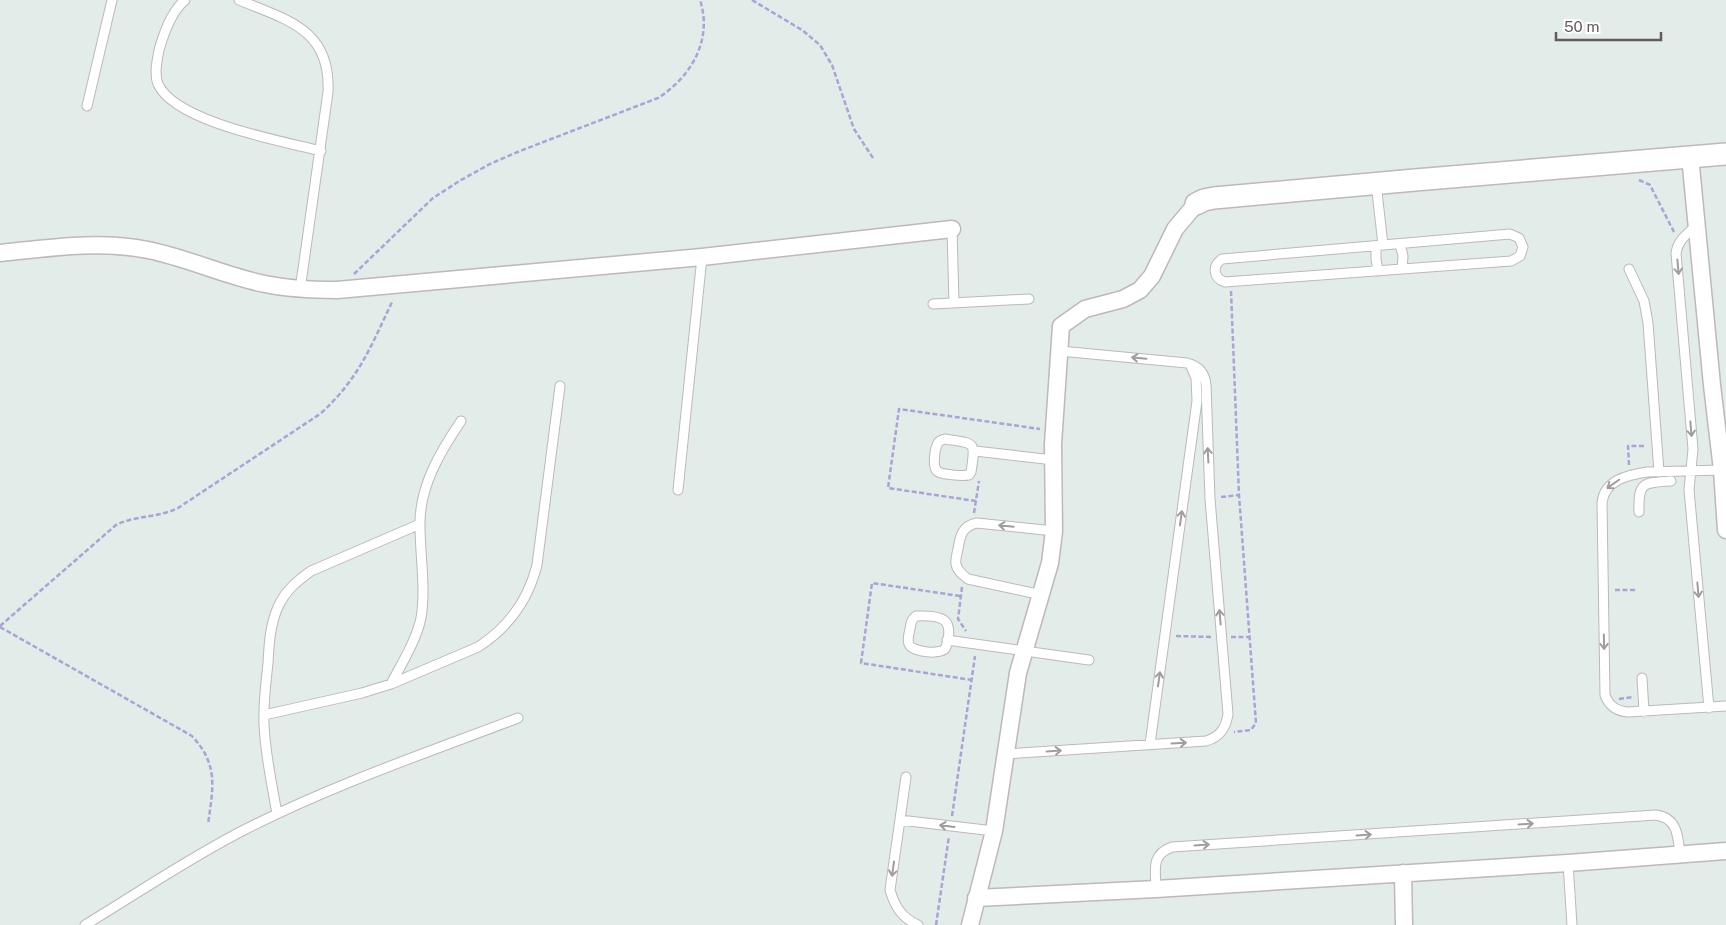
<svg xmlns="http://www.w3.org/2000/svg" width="1726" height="925" font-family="'Public Sans',sans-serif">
<rect width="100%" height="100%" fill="#e2edea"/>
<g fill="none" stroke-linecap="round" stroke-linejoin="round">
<defs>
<path id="service" d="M185,0c-14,12 -21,33 -26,50 -2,11 -5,24 -1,34 17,38 124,57 163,67
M239,0c48,20 92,29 89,92l-28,198
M87,106l25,-106
M1376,183l7,62
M1696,226c-9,8 -18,14 -20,27l17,196 -4,41 20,218
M952,229l2,74
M1510,234l9,4 4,9 -3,9 -9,5 -286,21c-12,-4 -13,-16 -3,-23z
M1400,244l3,12 -1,13
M1376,246v13l2,12
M1629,269l15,32 4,22 11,149
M933,304l96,-5
M945,439c30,5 31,1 26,33l-2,3c-6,1 -28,0 -32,-4 -5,-5 -2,-23 1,-28 2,-3 4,-3 7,-4z
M975,451l79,9
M1722,470l-75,2c-19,3 -43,8 -45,31l3,192c4,11 11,16 23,17l98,-6
M678,490l24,-233
M1639,512c-1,-31 5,-29 32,-31
M1042,595l-74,-16c-5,-4 -11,-8 -12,-15 -1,-4 1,-10 2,-15 2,-13 4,-23 19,-26l77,8
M916,616c26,-1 39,2 30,31 -3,9 -35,5 -37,-3 -2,-4 0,-11 1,-15 1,-6 1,-9 6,-13z
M947,640l142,20
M1642,678l2,34
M391,684c11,-21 25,-43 30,-66 5,-30 -1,-62 -1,-92 -1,-39 20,-74 41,-105
M264,715l98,-22 29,-9 87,-37c31,-20 50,-46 59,-82l23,-179
M1150,744l47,-343 -1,-23 -6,-14
M1005,754l201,-13c14,-4 20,-13 22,-27l-18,-215 -4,-114c-1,-12 -7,-19 -19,-22l-127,-12
M906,777l-16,113c5,17 12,28 28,35
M277,814c-5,-30 -12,-60 -13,-90 -1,-21 2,-41 4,-61 1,-19 2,-38 10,-56 7,-16 19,-26 33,-36l109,-47
M900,820l94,11
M1568,863l4,62
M1156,889c0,-18 -6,-34 16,-42l484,-32c22,3 22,22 24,40
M85,925c53,-32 104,-67 159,-95 88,-45 182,-77 274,-112"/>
<path id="minor" d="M1690,156l22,229 10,85 4,60
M0,253c49,-5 99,-13 148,-3 40,8 77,26 117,34 24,5 47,6 72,6l365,-33 250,-28
M1403,873l1,52
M976,898l180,-9 412,-26 158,-12
M970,925l24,-94 24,-158 32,-110 4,-32 -1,-87 8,-118 24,-17 38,-10 17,-9 12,-14 23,-47 21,-25"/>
<path id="tertiary" d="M1196,204l8,-4 10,-2 201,-18 311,-26"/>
</defs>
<use href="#service" stroke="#beb7bb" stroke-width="11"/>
<use href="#minor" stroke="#beb7bb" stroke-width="19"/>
<use href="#tertiary" stroke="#beb7bb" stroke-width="24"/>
<path stroke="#aba2d6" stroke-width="2.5" stroke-dasharray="5 2.5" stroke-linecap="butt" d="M752,0l50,30 18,15 12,20 22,64 19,29
M1639,180l11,5 24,47
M354,274l79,-76 28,-18 29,-16 30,-13 138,-53c33,-21 55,-58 42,-98
M1231,291l8,204 17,228 -5,7 -17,2
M1629,465l-1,-19h18
M1221,497l18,-2
M976,501l-88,-13 11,-79 141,20
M974,513l5,-32
M962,587l-4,32 8,12
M1615,590h21
M960,596l-88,-13 -11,80 111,17
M0,626l116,-101c20,-10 42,-7 62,-17l142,-94c39,-35 51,-68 73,-114
M0,627l192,109c27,29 21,52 16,88
M1176,636l35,1
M1231,637h19
M1619,699l15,-2
M952,816l23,-160
M936,925l13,-89"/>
<use href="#service" stroke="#fff" stroke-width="9"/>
<use href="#minor" stroke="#fff" stroke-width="16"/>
<use href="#tertiary" stroke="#fff" stroke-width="21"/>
</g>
<defs><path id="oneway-shaft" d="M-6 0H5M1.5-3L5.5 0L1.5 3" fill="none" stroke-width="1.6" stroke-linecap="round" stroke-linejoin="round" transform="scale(1.25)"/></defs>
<g stroke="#a19c9f">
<use href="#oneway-shaft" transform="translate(1678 267) rotate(85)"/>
<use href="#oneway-shaft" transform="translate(1139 358) rotate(-175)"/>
<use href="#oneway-shaft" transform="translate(1691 429) rotate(85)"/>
<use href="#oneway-shaft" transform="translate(1208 455) rotate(-93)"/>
<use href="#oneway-shaft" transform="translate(1613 484) rotate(145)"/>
<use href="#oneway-shaft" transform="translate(1181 518) rotate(-82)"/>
<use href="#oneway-shaft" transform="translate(1006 526) rotate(-174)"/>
<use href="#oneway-shaft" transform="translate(1698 590) rotate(85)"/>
<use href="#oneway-shaft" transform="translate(1220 617) rotate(-95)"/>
<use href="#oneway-shaft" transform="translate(1604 642) rotate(89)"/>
<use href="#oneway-shaft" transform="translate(1159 679) rotate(-82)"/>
<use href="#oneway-shaft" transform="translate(1179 743) rotate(-3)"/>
<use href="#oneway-shaft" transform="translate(1054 751) rotate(-4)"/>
<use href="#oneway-shaft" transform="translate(1526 824) rotate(-4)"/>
<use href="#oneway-shaft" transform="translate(947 826) rotate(-173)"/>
<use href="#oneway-shaft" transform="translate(1364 835) rotate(-4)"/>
<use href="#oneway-shaft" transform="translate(1202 845) rotate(-4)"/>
<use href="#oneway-shaft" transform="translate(893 869) rotate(98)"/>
</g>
<path d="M1556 32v8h105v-8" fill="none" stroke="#635a5f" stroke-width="2.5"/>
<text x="1564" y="32" font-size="15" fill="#635a5f" stroke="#ffffff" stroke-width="4" paint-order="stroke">50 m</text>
</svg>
